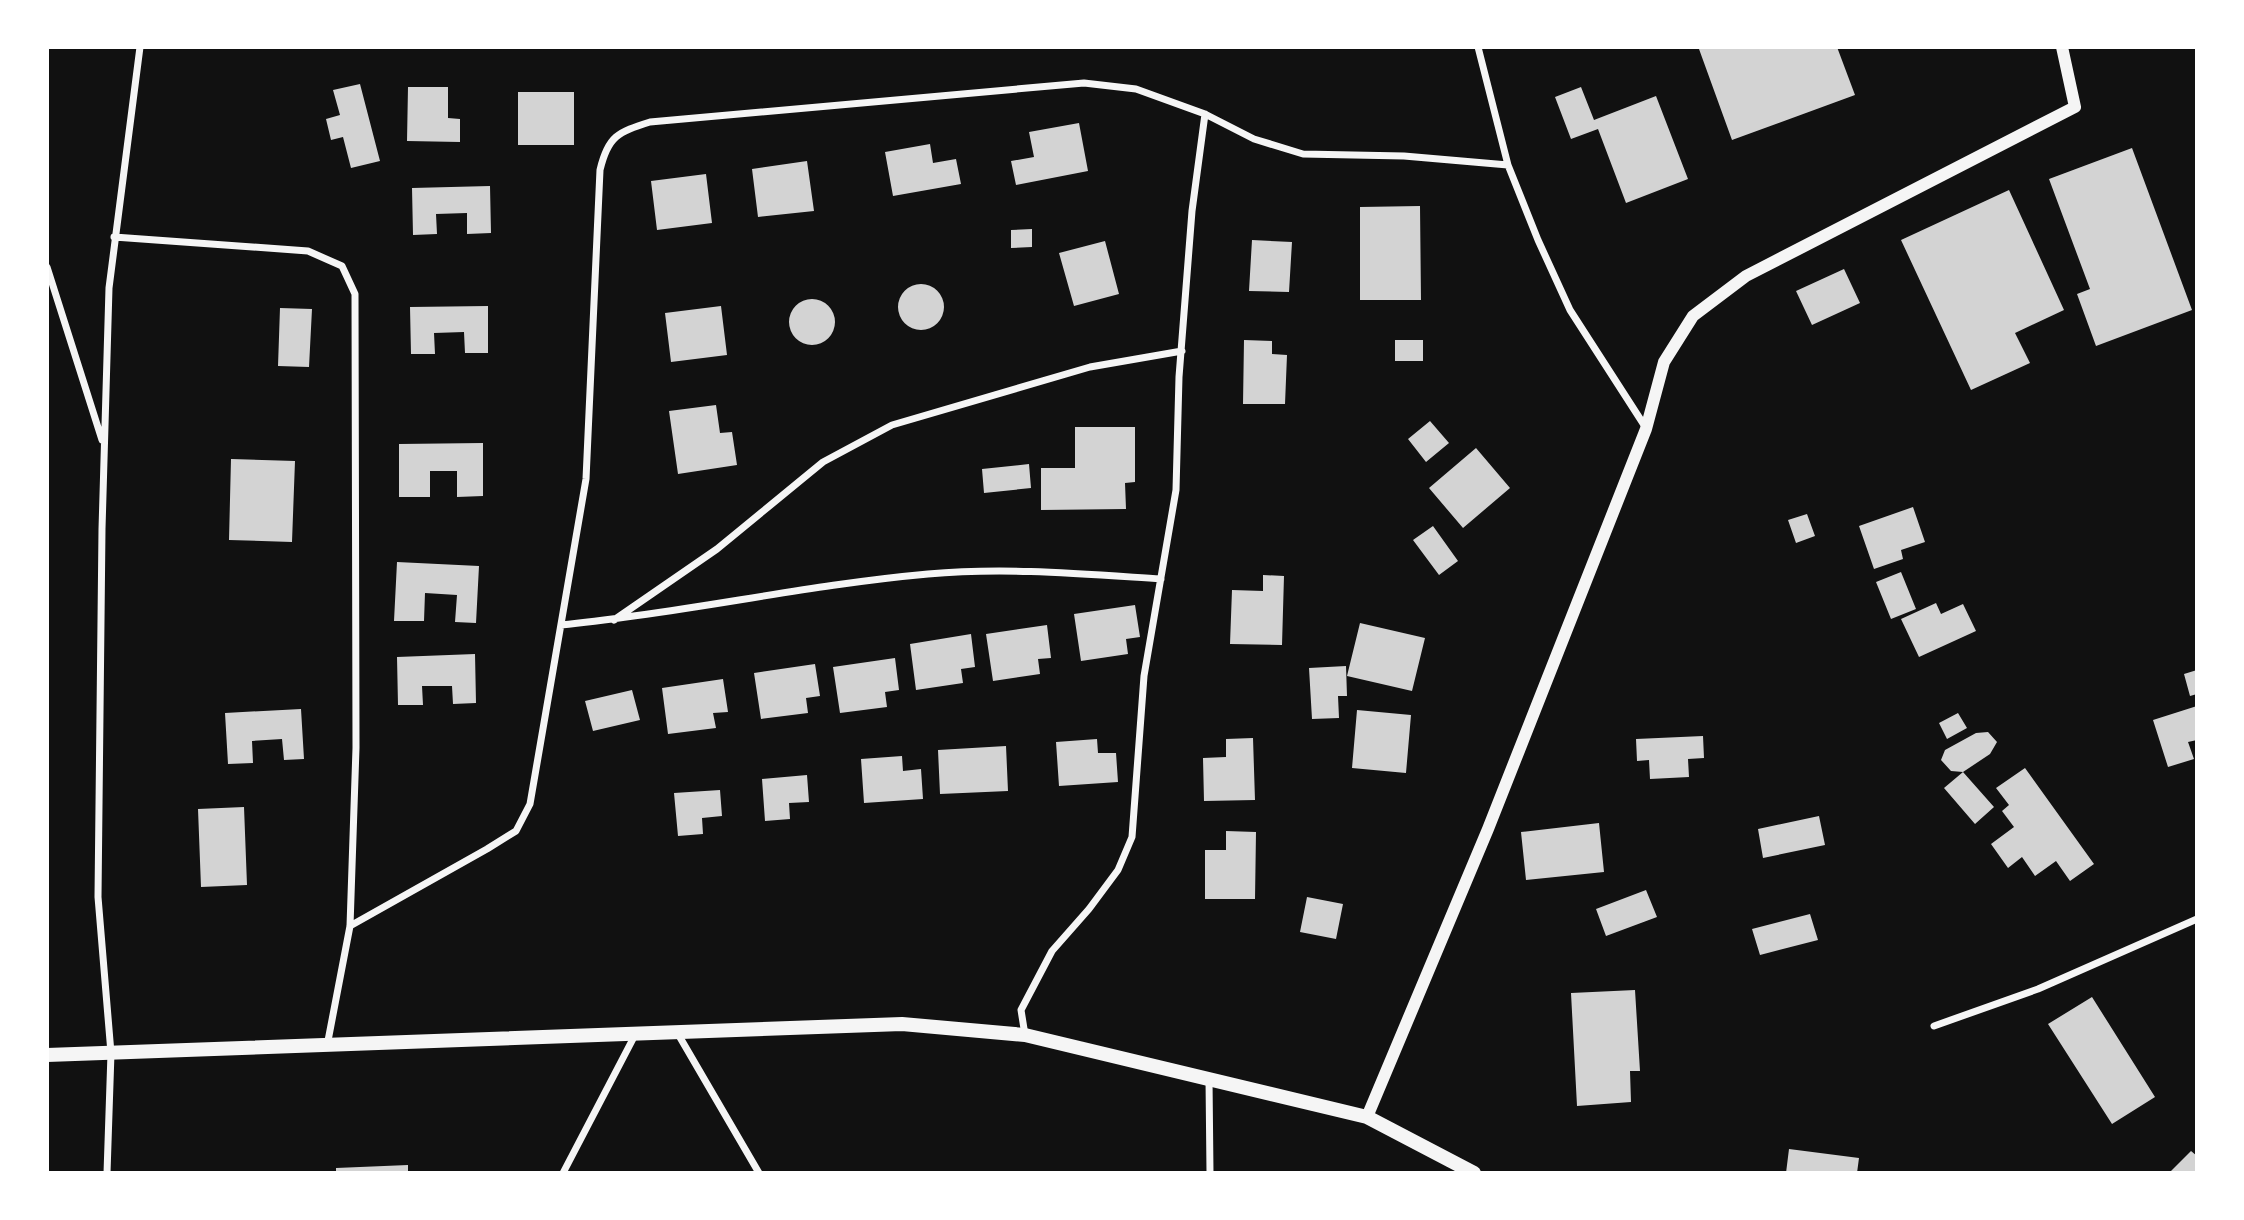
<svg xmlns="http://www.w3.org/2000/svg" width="2244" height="1220" font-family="'PT Sans',sans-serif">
<rect width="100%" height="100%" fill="#111"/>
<path fill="#d3d3d3" d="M1703,47h134l18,48 -123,45 -33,-91z
M360,84l20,77 -29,7 -8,-31 -12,3 -5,-21 14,-4 -7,-25z
M408,87h40v31l12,1v23l-53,-1z
M1581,87l13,33 62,-24 32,83 -62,24 -28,-74 -27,10 -16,-42z
M518,92h56v53h-56z
M1079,123l9,48 -72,14 -5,-24 23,-4 -5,-25z
M930,144l3,19 23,-4 5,25 -68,12 -8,-44z
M2132,148l60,162 -96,36 -19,-52 13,-5 -41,-110z
M807,161l7,50 -56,6 -6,-48z
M706,174l6,49 -55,7 -6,-49z
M490,186l1,47 -24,1v-21l-31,1 1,20 -24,1 -1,-47z
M2009,190l55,120 -49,23 15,30 -59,27 -70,-150z
M1420,206l1,94h-61v-93z
M1032,229v18l-21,1v-18z
M1252,240l40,2 -3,50 -40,-1z
M1105,241l14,53 -45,12 -15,-53z
M1844,269l16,34 -48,22 -16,-34z
M898 307a23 23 0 1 1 46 0a23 23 0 1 1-46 0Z
M789 322a23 23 0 1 1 46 0a23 23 0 1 1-46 0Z
M488,306v47h-23l-1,-21 -30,1 1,21h-24l-1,-47z
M721,306l6,49 -56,7 -6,-49z
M280,308l32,1 -3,58 -31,-1z
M1244,340l28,1v13l15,1 -2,49h-42z
M1395,340h28v21h-28z
M716,405l4,28 12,-1 5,33 -59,9 -9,-63z
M1430,421l19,22 -23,19 -18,-23z
M1075,427h60v55l-10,1 1,26 -85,1v-42h34z
M483,443v53l-26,1v-26h-27v26h-31v-53z
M1476,448l34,40 -47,40 -34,-40z
M231,459l64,2 -3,81 -63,-2z
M1029,464l2,24 -47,5 -2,-24z
M1913,507l12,35 -24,8 2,9 -29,10 -15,-43z
M1807,514l8,22 -19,7 -8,-23z
M1433,526l25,35 -19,14 -26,-35z
M397,562l82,4 -3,57 -21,-1 2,-27 -32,-2 -1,28h-30z
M1901,572l15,37 -25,10 -15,-37z
M1263,575l21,1 -2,69 -52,-1 2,-54 31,1z
M1936,603l5,11 22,-10 13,27 -57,26 -18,-38z
M1135,605l5,32 -14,2 2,15 -47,7 -7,-47z
M1360,623l65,15 -13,53 -65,-15z
M1047,625l4,33 -13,1 2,15 -47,7 -7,-47z
M971,634l4,33 -14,2 2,14 -47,7 -6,-46z
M475,654l1,49 -23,1 -1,-18h-30l1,19h-25l-1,-48z
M895,658l4,32 -14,2 2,15 -47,6 -7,-46z
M815,664l5,32 -14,2 2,15 -47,6 -7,-46z
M1346,666l1,30h-9l1,22 -27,1 -3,-51z
M2197,670v24l-7,2 -6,-22z
M723,679l5,33 -15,1 3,15 -48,6 -6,-46z
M632,690l8,30 -47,11 -8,-30z
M2197,706v34l-9,2 6,17 -26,8 -15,-47z
M301,709l3,50 -20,1 -2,-21 -30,2 1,22 -25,1 -3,-51z
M1357,710l54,5 -5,58 -54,-5z
M1958,713l9,15 -20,11 -8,-16z
M1988,732l9,10 -7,12 -27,18 -12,-1 -10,-11 4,-10 31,-17z
M1703,736l1,22 -16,1 1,18 -39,2 -1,-19 -12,1 -1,-22z
M1253,738l2,62 -51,1 -1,-43 23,-1v-18z
M1097,739l1,14h18l2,29 -59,4 -3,-44z
M1006,746l2,45 -68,3 -2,-44z
M902,756l1,15 18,-2 2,30 -59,4 -3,-44z
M2025,768l69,96 -24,17 -14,-20 -21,15 -13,-19 -14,11 -17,-24 23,-17 -12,-16 7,-6 -13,-17z
M1963,772l31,35 -19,17 -31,-36z
M807,775l2,27 -20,1 1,16 -25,2 -3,-42z
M720,790l2,26 -20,2 1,16 -25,2 -4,-43z
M244,807l3,78 -46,2 -3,-78z
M1819,816l6,29 -62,13 -5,-29z
M1599,823l5,49 -78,8 -5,-48z
M1226,831l30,1 -1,67h-50v-49h21z
M1646,890l11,27 -51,19 -10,-27z
M1307,897l36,7 -7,35 -36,-7z
M1810,914l8,26 -58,15 -8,-26z
M1635,990l5,81h-10l1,31 -54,4 -6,-113z
M2092,997l63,100 -43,27 -64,-100z
M1789,1149l70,9 -2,15h-71z
M2191,1151l6,5v17h-28z
M408,1165v8h-72v-5z"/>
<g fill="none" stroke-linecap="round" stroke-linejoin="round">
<path stroke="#f5f5f5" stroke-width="7" d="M1478,47l30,118
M114,237l194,14 34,15 13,28 1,454 -6,178 -23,120
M47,267l55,173
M614,620l103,-71 106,-87 69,-37 198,-58 92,-16
M561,625c123,-12 244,-40 367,-51 78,-7 156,0 233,5
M350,926l137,-77 29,-18 14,-27 56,-325 14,-309c8,-34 18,-38 50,-48l434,-39 52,6 69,25 49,25 49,15 101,2 104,9 30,75 32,70 76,118
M1934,1026l104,-37 159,-70
M678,1034l81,139
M1025,1035l-4,-25 31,-59 37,-42 29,-39 14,-33 12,-161 32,-186 3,-113 13,-166 13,-97
M1209,1079l1,94
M107,1173l4,-120 -13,-156 4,-368 7,-241 31,-241
M563,1173l72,-138"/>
<path stroke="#f5f5f5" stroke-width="12" d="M1367,1117l121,-288 158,-400 18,-67 29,-46 53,-40 329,-169 -13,-60"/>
<path stroke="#f5f5f5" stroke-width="14" d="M47,1055l855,-31 123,11 342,82 107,56"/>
</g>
<rect width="2244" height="1220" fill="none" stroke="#ffffff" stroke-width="98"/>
</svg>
